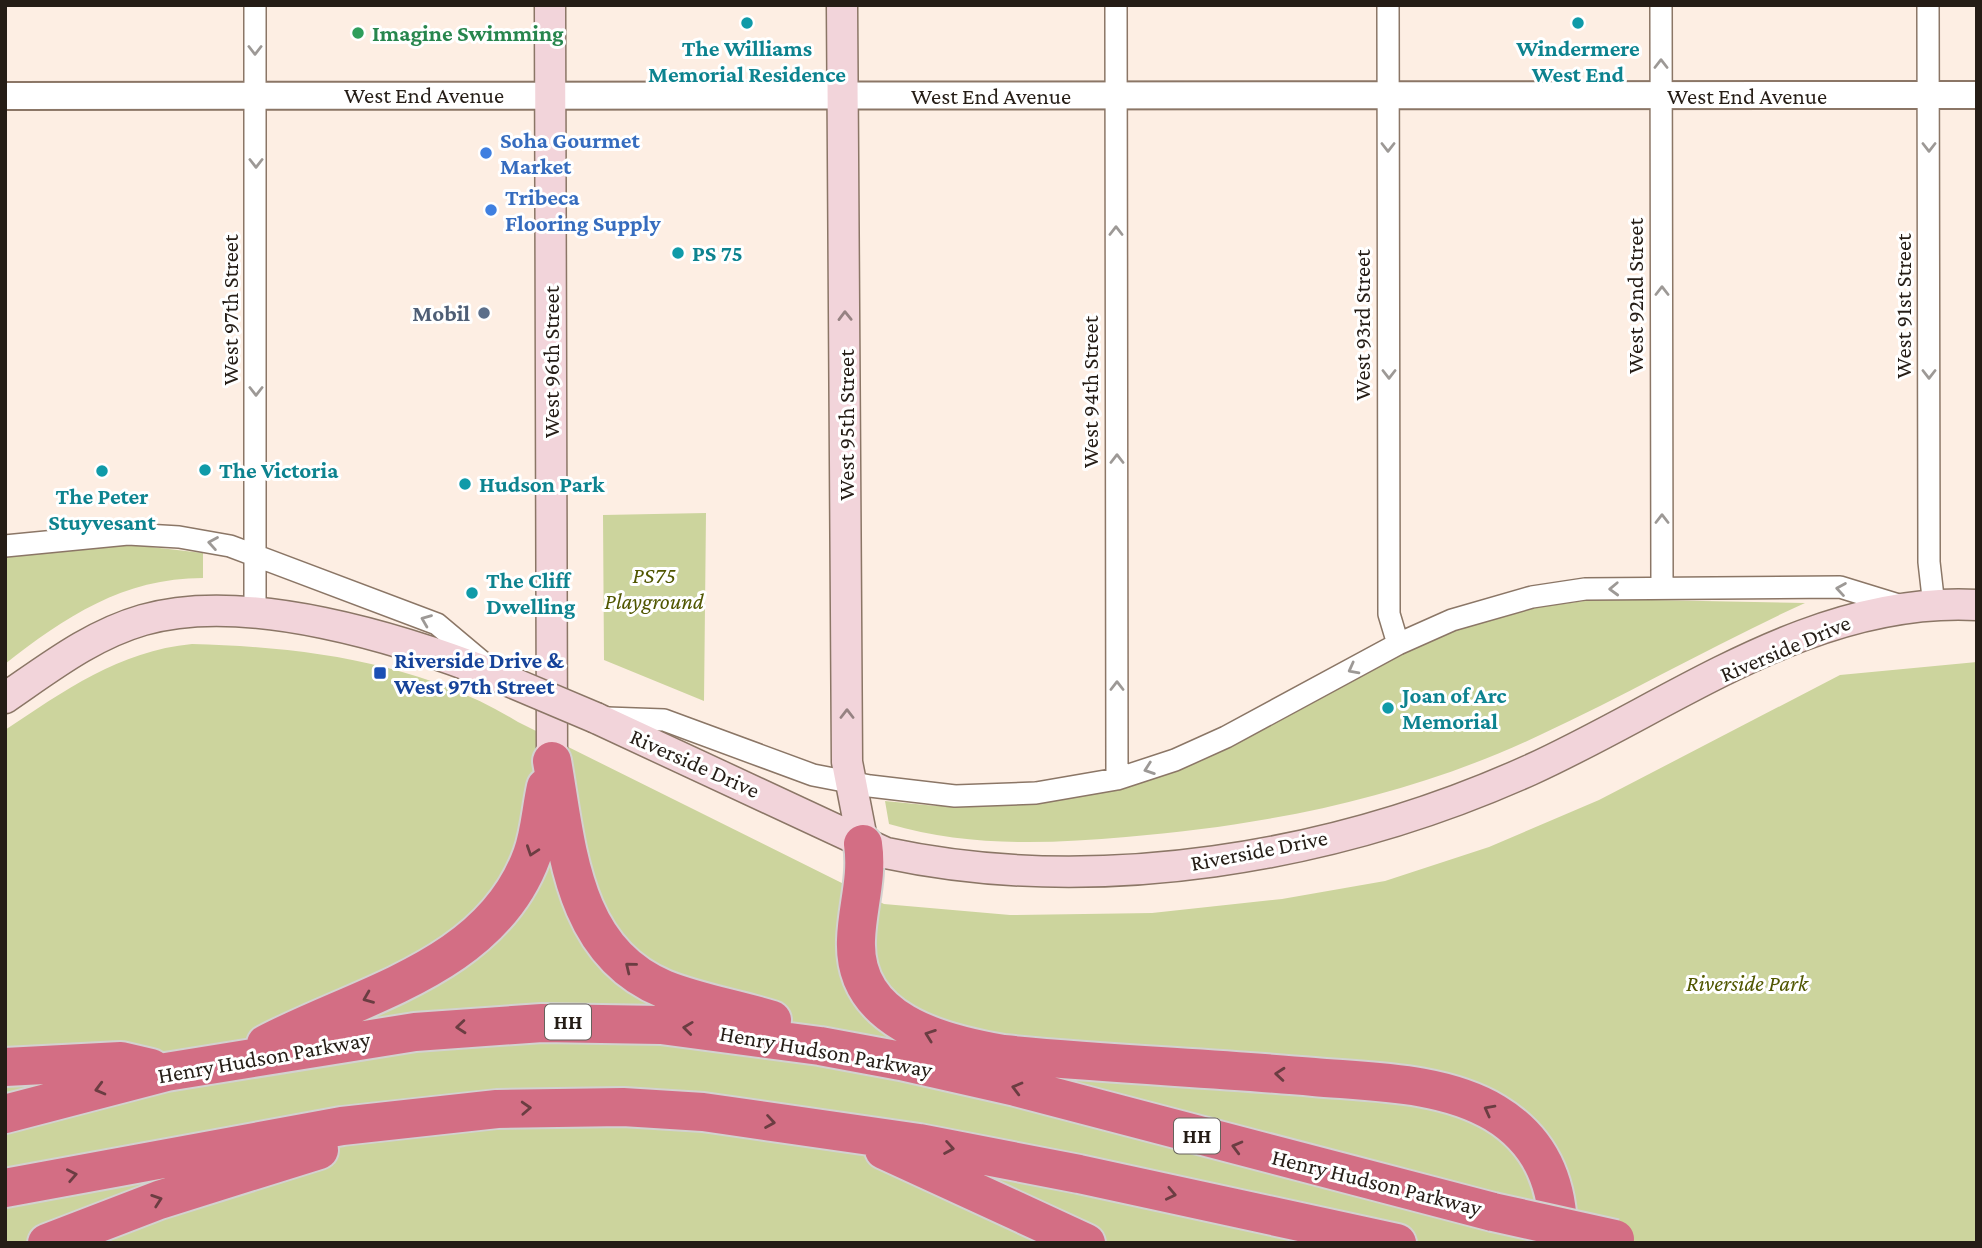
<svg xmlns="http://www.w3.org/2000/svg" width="1982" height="1248" font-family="'Crimson Pro',serif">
<rect width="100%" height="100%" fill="#fdeee3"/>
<path fill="#ccd49d" d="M706,513l-2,188 -100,-41 -1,-145z
M125,544l78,9v25c-80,0 -138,39 -198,86v-110z
M1600,599l205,4c-90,41 -175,90 -265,132 -131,62 -271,90 -414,102 -79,7 -160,10 -237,-13l-4,-23 51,5 115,-5 404,-171 68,-21z
M192,644c113,3 228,18 326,78l366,182 126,11 142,-2 130,-14 103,-18 104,-34 110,-47 241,-125 137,-13v581h-1972v-513c59,-39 114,-79 187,-86z"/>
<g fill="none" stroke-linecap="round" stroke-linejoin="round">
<defs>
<path id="minor" d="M1116,5l1,774
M1388,5l1,609 9,30
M1661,5l1,582
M1928,5l1,557 5,44
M5,546l123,-12 51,3 51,9 207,78 50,42
M255,614v-609
M607,718l57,2 149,55 57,11 85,10 81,-3 81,-14 58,-19 51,-23 172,-93 54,-24 80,-23 53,-8 255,-2 65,20"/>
<path id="tertiary" d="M5,96l1972,-1"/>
<path id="secondary" d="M550,5l2,756
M842,5l5,757 16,82
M5,698c44,-30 86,-63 138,-78 103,-30 260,19 356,57
M596,718l290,135c211,45 449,5 644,-83 143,-65 282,-174 447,-165"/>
<path id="motorway" d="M552,761c15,84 19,190 112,228 35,14 73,20 108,31
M863,844c5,34 -6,63 -7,96 -3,81 83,103 147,114 103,10 208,14 311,23 59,5 129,5 181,36 48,29 65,75 63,130
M266,1044c95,-50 225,-76 266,-189 8,-22 9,-46 14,-68
M5,1067l116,-6 30,7
M5,1114l161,-42 249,-40 127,-9 119,2 159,21 81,15 115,26 477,125
M884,1150l202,93
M5,1188l337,-62 155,-17 126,-2 80,5 216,31 160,31 318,69
M47,1243l112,-43 160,-50"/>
</defs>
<use href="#minor" stroke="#8b7666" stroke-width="24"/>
<use href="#tertiary" stroke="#8b7666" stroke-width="30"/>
<use href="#secondary" stroke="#8b7666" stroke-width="33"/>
<use href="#motorway" stroke="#d3d2d0" stroke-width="42"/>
<use href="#minor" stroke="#fff" stroke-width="21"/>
<use href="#tertiary" stroke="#fff" stroke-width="26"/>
<use href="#secondary" stroke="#f2d4da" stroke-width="30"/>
<use href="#motorway" stroke="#d36e84" stroke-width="38"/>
<defs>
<path id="secondary-bridge" d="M499,677l97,41"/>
<path id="motorway-bridge" d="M1493,1212l122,27"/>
</defs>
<use href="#secondary-bridge" stroke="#8b7666" stroke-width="33" stroke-linecap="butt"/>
<use href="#motorway-bridge" stroke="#d3d2d0" stroke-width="42" stroke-linecap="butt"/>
<use href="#secondary-bridge" stroke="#f2d4da" stroke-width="30"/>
<use href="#motorway-bridge" stroke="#d36e84" stroke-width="38"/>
</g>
<defs><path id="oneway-chevron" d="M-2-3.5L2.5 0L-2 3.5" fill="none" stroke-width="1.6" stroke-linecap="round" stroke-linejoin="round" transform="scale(1.75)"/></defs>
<g stroke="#9d9996">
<use href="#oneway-chevron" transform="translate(255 50) rotate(90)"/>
<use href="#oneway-chevron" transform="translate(1661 64) rotate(-90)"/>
<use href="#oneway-chevron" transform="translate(1388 147) rotate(90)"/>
<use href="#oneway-chevron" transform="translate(1929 147) rotate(90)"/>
<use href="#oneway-chevron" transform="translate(256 163) rotate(90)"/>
<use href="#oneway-chevron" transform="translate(1116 231) rotate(-90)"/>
<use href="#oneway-chevron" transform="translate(1662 291) rotate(-90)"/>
<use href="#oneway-chevron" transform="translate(1389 374) rotate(90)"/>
<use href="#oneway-chevron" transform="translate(1929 374) rotate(90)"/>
<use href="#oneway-chevron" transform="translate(256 391) rotate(90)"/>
<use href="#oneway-chevron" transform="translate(1117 459) rotate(-90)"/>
<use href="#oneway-chevron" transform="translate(1662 519) rotate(-90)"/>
<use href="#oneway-chevron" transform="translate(213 543) rotate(-170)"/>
<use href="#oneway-chevron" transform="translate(1614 589) rotate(178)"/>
<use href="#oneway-chevron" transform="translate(1841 589) rotate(-171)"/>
<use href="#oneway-chevron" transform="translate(426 620) rotate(-158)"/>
<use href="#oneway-chevron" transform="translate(1353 669) rotate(152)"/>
<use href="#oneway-chevron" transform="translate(1117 686) rotate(-90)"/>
<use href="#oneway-chevron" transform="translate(1149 769) rotate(161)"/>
</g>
<g stroke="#968282">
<use href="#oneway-chevron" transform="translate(845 316) rotate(-91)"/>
<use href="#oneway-chevron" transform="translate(847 714) rotate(-90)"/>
</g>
<g stroke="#6b3d42">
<use href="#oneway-chevron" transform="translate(532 851) rotate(109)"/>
<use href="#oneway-chevron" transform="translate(630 967) rotate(-141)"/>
<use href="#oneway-chevron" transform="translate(368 998) rotate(158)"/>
<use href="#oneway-chevron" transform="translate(461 1027) rotate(175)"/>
<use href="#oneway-chevron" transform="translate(688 1028) rotate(-173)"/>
<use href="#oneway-chevron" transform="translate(930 1035) rotate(-160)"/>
<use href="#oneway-chevron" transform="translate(1280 1074) rotate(-175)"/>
<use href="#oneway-chevron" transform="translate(1017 1088) rotate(-165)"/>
<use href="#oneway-chevron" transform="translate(100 1089) rotate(165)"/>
<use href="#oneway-chevron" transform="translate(526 1108) rotate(-3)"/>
<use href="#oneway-chevron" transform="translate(1489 1110) rotate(-152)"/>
<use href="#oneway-chevron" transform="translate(770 1122) rotate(9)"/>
<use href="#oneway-chevron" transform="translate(1237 1147) rotate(-165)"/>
<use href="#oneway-chevron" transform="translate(949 1148) rotate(10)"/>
<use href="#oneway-chevron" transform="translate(72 1175) rotate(-11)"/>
<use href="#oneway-chevron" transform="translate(1171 1194) rotate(12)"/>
<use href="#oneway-chevron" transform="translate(157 1200) rotate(-19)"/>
</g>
<g fill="#0f9aa8" stroke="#fff" stroke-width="2.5">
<circle cx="747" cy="23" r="7"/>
<circle cx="1578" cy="23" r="7"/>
<circle cx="678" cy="253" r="7"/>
<circle cx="205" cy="470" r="7"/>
<circle cx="102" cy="471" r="7"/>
<circle cx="465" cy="484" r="7"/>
<circle cx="472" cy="593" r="7"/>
<circle cx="1388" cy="708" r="7"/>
</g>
<circle fill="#2e9e5b" stroke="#fff" stroke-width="2.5" cx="358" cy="33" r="7"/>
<g fill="#3f7fe0" stroke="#fff" stroke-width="2.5">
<circle cx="486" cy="153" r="7"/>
<circle cx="491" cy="210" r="7"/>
</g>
<circle fill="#5c6f8a" stroke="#fff" stroke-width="2.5" cx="484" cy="313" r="7"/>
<rect fill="#1a4fb4" stroke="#fff" stroke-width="2.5" x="373" y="666" width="14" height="14" rx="3.5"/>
<g text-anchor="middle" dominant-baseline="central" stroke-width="6" stroke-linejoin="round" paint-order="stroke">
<g fill="#fff" stroke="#66615c" stroke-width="2">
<rect x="545" y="1004.5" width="46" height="35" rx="5"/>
<rect x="1174" y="1118.5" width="46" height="35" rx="5"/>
</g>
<g font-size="21" font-weight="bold" fill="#251d16">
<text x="568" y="1022">HH</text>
<text x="1197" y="1136">HH</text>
</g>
<g font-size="23" font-weight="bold" fill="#27864d" stroke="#fff" text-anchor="start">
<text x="372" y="33">Imagine Swimming</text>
</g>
<g font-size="23" font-weight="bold" fill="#0d838f" stroke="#fff" text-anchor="start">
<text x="747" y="48" text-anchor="middle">The Williams<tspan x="747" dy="26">Memorial Residence</tspan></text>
<text x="1578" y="48" text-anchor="middle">Windermere<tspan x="1578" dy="26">West End</tspan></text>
<text x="692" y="253">PS 75</text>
<text x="219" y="470">The Victoria</text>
<text x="479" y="484">Hudson Park</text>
<text x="102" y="496" text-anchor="middle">The Peter<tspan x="102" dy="26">Stuyvesant</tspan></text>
<text x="486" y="580">The Cliff<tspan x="486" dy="26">Dwelling</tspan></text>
<text x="1402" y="695">Joan of Arc<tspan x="1402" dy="26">Memorial</tspan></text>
</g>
<g font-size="23" fill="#251d16" stroke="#fff">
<text x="424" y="95">West End Avenue</text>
<text x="991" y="96">West End Avenue</text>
<text x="1747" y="96">West End Avenue</text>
<text transform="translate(1635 296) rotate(-90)">West 92nd Street</text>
<text transform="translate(1903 306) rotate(-90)">West 91st Street</text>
<text transform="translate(230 310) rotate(-90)">West 97th Street</text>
<text transform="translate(1362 325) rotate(-90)">West 93rd Street</text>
<text transform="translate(551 362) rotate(-90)">West 96th Street</text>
<text transform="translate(1090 392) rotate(-90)">West 94th Street</text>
<text transform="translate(846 425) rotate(-90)">West 95th Street</text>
<text transform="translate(1785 648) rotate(-23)">Riverside Drive</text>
<text transform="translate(695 763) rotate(24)">Riverside Drive</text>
<text transform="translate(1259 850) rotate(-11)">Riverside Drive</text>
<text transform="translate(826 1051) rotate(10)">Henry Hudson Parkway</text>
<text transform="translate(264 1057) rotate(-10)">Henry Hudson Parkway</text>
<text transform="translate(1377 1182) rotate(14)">Henry Hudson Parkway</text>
</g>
<g font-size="23" font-weight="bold" fill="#366cbe" stroke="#fff" text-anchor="start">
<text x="500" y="140">Soha Gourmet<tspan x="500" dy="26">Market</tspan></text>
<text x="505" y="197">Tribeca<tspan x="505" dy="26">Flooring Supply</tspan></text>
</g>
<g font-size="23" font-weight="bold" fill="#4e5e75" stroke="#fff" text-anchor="end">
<text x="470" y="313">Mobil</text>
</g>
<g font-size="23" font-style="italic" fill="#505600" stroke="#fff">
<text x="654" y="575">PS75<tspan x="654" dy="26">Playground</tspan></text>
<text x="1747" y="983">Riverside Park</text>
</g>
<g font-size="23" font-weight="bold" fill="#164399" stroke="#fff" text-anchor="start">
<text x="394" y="660">Riverside Drive &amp;<tspan x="394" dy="26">West 97th Street</tspan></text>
</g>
</g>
<rect width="1982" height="1248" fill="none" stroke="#251d16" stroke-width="14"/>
</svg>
